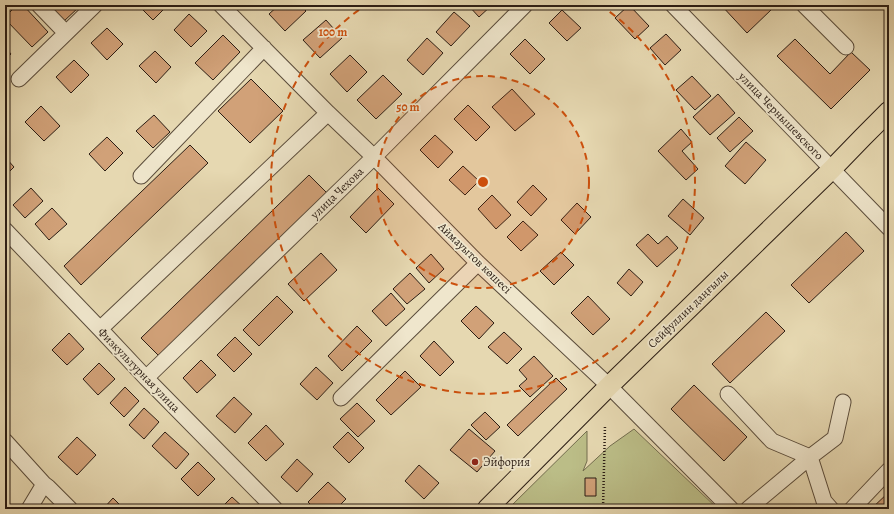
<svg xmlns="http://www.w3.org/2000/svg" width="894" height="514" font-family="Alegreya,serif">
<rect width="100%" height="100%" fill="#e6d8b1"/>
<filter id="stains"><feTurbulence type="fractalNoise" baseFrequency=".005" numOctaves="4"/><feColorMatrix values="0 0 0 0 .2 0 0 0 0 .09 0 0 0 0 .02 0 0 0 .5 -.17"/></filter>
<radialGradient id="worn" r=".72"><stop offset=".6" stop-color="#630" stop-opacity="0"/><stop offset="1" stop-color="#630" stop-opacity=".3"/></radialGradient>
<path fill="#bbbd87" stroke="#736d4e" d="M634,429l84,80h-210l79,-78v30l-4,10 27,-25z"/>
<path fill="#d1a178" stroke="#2b1d14" d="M17,5h6l25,27 -16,15 -27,-28v-2z
M50,5h27l2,2 -16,15 -15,-15z
M138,5h30l-15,15z
M279,5h21l6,6 -21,20 -16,-17z
M468,5h24l-13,12z
M629,5l20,21 -14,13 -20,-21z
M721,5h47l4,4 -25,24z
M562,10l19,18 -14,13 -18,-18z
M454,12l16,14 -19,20 -15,-14z
M189,14l18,17 -16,16 -17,-17z
M326,20l16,18 -22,20 -17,-18z
M107,28l16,16 -16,16 -16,-17z
M666,34l15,16 -16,15 -15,-17z
M223,35l17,17 -27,28 -18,-17z
M427,38l16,15 -20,22 -16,-15z
M525,39l20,20 -15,15 -20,-20z
M795,39l35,35 21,-22 19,18 -39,39 -54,-53z
M5,47l6,7 -6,6z
M155,51l16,16 -15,16 -17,-17z
M350,55l17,17 -20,20 -17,-18z
M74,60l15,15 -18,18 -15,-16z
M383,75l19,19 -26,25 -19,-19z
M692,76l19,20 -16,14 -19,-20z
M251,79l32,32 -33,32 -32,-32z
M512,89l23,25 -20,17 -23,-24z
M718,94l17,19 -25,22 -17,-18z
M468,105l22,22 -14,14 -22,-22z
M41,106l19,20 -16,15 -19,-19z
M154,115l16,17 -17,16 -17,-17z
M739,117l14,14 -23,21 -13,-14z
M681,129l11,13 -10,9 16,18 -12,11 -28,-29z
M435,135l18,17 -15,16 -18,-18z
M107,137l16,16 -18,18 -16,-17z
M746,142l20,18 -21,24 -20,-18z
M190,145l18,18 -127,122 -17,-19z
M5,157l9,10 -9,9z
M463,166l16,15 -14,14 -16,-15z
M309,175l19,19 -168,163 -19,-19z
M533,185l14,14 -16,17 -14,-14z
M31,188l12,13 -18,17 -12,-13z
M378,188l16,16 -28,29 -16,-16z
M492,195l19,20 -15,14 -18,-20z
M683,199l21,19 -14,17 -22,-19z
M577,203l14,14 -16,17 -14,-14z
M52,208l15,16 -18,16 -14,-16z
M523,221l15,14 -17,16 -14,-14z
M846,232l18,19 -55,52 -18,-18z
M648,234l10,10 9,-8 11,12 -21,19 -21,-22z
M561,252l13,13 -20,20 -14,-14z
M321,253l16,17 -33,31 -16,-17z
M431,254l13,15 -15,14 -13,-15z
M629,269l14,13 -12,14 -14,-13z
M410,273l15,16 -18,15 -14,-15z
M391,293l14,16 -19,17 -14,-15z
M277,296l16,16 -34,34 -16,-16z
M588,296l22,23 -17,16 -22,-22z
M476,306l18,17 -15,16 -18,-18z
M766,312l19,19 -55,52 -18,-19z
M357,326l15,15 -30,30 -14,-15z
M504,332l18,17 -15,15 -19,-17z
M69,333l15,16 -17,16 -15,-15z
M235,337l17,17 -18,18 -17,-17z
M434,341l20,21 -14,14 -20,-20z
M534,356l19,20 -23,21 -11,-11 8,-7 -8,-9z
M201,360l15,15 -19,18 -14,-15z
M99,363l16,16 -17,16 -15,-16z
M316,367l17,16 -16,17 -17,-16z
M405,371l16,16 -30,28 -15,-15z
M556,378l11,11 -49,47 -11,-11z
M694,385l53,52 -23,24 -53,-52z
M125,387l14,14 -15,16 -14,-14z
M234,397l18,17 -17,19 -19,-17z
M357,403l18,18 -17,16 -18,-18z
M144,408l15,14 -15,17 -15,-14z
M485,412l15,15 -14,13 -15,-15z
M266,425l18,19 -18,17 -18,-18z
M469,429l26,22 -18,21 -27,-22z
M165,432l24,22 -13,15 -24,-23z
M348,432l16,16 -15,15 -16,-16z
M77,437l19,18 -19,20 -19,-18z
M297,459l16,15 -16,18 -16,-15z
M198,462l17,17 -17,17 -17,-17z
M419,465l20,18 -15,16 -19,-18z
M5,474l4,5 -4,4z
M585,478h11v18h-11z
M328,482l18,17 -10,10h-21l-7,-7z
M889,492v17h-18z
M232,497l13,12h-25z
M113,498l11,11h-21z
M811,504l5,5h-11z"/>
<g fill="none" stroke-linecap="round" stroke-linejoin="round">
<defs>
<path id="minor" d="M39,5l27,28
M221,5l107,108 46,44 104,106 131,123 122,123
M673,5l216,223
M804,5l42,42
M19,79l76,-74
M141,176l123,-128
M5,230l95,99 46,49 129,131
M100,329l228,-216
M146,378l228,-221 151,-152
M728,394l44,47 38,16 14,44 7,8
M341,398l137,-135
M5,441l39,43 4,3 22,22
M29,509l15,-25
M748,509l62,-52 25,-19 8,-36
M852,509l37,-39"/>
<path id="major" d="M487,509l122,-123 223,-217 31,-32 26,-26"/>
</defs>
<use href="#minor" stroke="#5a4c3b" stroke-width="17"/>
<use href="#major" stroke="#2b1d14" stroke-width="21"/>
<path stroke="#2b1d14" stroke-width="2.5" stroke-dasharray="1 2" stroke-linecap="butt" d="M603,509l2,-84"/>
<use href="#minor" stroke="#efe6cc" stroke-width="15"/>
<use href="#major" stroke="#e6d8b1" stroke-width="19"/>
</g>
<circle cx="483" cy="182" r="106" fill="#cc500d" fill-opacity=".12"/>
<g fill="none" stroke="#cc500d" stroke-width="2" stroke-dasharray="7 5">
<circle cx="483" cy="182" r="106"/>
<path d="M600 5A212 212 0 1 1 366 5"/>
</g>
<circle fill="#8f2418" stroke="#efe6cc" stroke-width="1.5" cx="475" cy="462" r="4"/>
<g text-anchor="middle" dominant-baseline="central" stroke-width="3.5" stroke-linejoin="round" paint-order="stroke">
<g font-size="12" fill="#2b1d14" stroke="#efe6cc">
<text transform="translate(781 116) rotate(46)">улица Чернышевского</text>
<text transform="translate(337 193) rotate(-44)">улица Чехова</text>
<text transform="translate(475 258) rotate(44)">Аймауытов көшесі</text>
<text transform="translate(688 309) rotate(-44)">Сейфуллин даңғылы</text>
<text transform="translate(139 370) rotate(46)">Физкультурная улица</text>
</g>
<g font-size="12" fill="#2b1d14" stroke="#efe6cc" text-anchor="start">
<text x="483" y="462">Эйфория</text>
</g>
</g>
<circle cx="483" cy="182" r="6" fill="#cc500d" stroke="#efe6cc" stroke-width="2"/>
<g font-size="12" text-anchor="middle" font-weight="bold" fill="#cc500d" stroke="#efe6cc" stroke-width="3.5" stroke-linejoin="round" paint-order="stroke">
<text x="333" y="36">100 m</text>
<text x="408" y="111">50 m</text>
</g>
<rect width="894" height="514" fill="none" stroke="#e6d8b1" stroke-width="20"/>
<rect x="6" y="6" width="882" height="502" fill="none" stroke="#2b1d14" stroke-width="2"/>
<rect x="10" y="10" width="874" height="494" fill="none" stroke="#2b1d14"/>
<rect width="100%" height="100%" filter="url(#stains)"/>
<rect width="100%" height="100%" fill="url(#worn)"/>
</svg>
